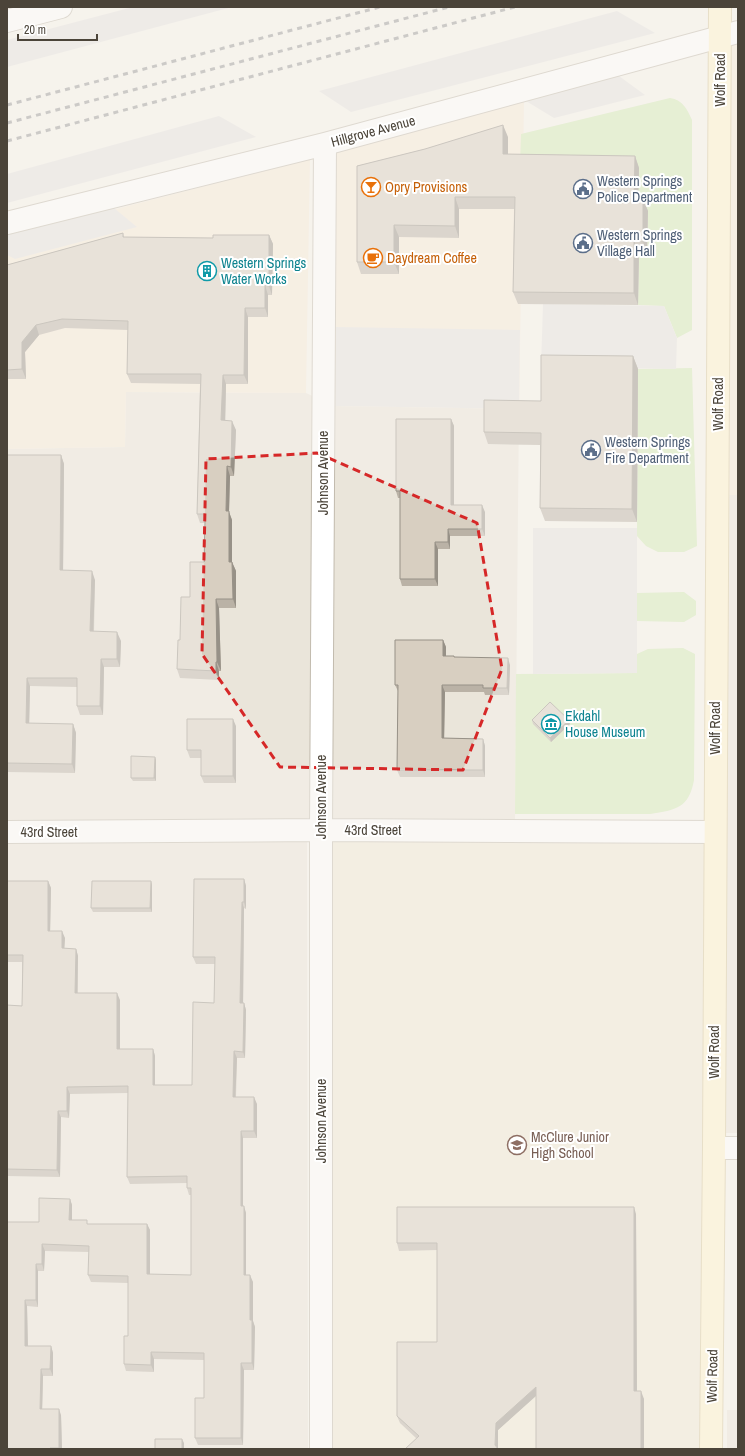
<svg xmlns="http://www.w3.org/2000/svg" width="745" height="1456" font-family="'Archivo Narrow',sans-serif">
<rect width="100%" height="100%" fill="#f6f3ec"/>
<path fill="#eae5da" d="M126,392l180,1 28,13 185,3 -4,411 -208,-2 1,631h-301v-1000l118,-2z
M725,495h13v638h-13z
M727,1410h11v39h-11z"/>
<path fill="#f7ead8" d="M738,39v456h-13l2,-453z
M524,102l-5,307 -185,-3 1,-256z
M310,159l-4,234 -180,-1 -1,55 -118,2v-212z"/>
<path fill="#efe8d6" d="M330,838l377,3 -4,608h-375z"/>
<path fill="#d2eab5" d="M670,98c13,2 17,11 22,22v210l-15,8 -13,-32 -26,-1 1,-52h8l1,-42 -128,-45 1,-32z
M692,368l5,178 -13,6h-26l-12,-6 -9,-10 1,-167z
M684,592l12,9v14l-12,7 -47,-1v-28z
M683,648l12,6 -1,126c-5,28 -18,30 -44,34h-135l1,-140 121,-1v-19l11,-5z"/>
<path fill="#e5e3e0" d="M133,7h99l-225,60v-27z
M617,11l38,22 -304,79 -32,-21z
M619,76l26,19 -91,23 -28,-17z
M219,116l37,21 -249,66v-29z
M114,208l23,19 -122,32 -8,-4v-20z
M543,304l121,2 13,32 -1,31 -135,-2z
M336,327l184,3 -1,79 -185,-3z
M533,528h104v145l-104,1z"/>
<g fill="none" stroke-linecap="round" stroke-linejoin="round">
<defs>
<path id="street" d="M7,21l54,-14
M7,223l318,-79 413,-112
M7,832l314,-2 394,2
M714,1148h24
M321,1449v-619l4,-686"/>
<path id="secondary" d="M711,1449l3,-301 6,-1141"/>
</defs>
<use href="#street" stroke="#c2bbae" stroke-width="24"/>
<use href="#secondary" stroke="#d6c79b" stroke-width="24"/>
<use href="#street" stroke="#fff" stroke-width="22"/>
<use href="#secondary" stroke="#fff3cd" stroke-width="22"/>
<path stroke="#9a9a9a" stroke-width="3" stroke-dasharray="5 5" stroke-linecap="butt" d="M7,105l373,-98
M7,123l442,-116
M7,141l508,-134"/>
</g>
<path fill="#bab2a6" d="M508,137v17l127,2 4,12 -1,31h5l5,12 -1,43 -8,-1 -1,52 -120,-1 -5,-12 1,-83h-55v29l-60,-1v37h-38l-4,-12v-96z
M123,233l1,4 89,1 56,-3 4,9 -1,51h-4v22h-20v67h-22l-1,36 11,10 -2,46h-4l-1,36 3,8v42l4,9v37h-17l2,63h-2v9l-39,-2 -3,-9 3,-29 10,-43 14,-35 1,-39h-5l-3,-9 3,-130 -69,-1 -4,-9 1,-44 -63,-2 -26,7 -14,17 1,27h-19v-114z
M633,356l5,13 -1,153 -92,-1 -5,-13v-63l-52,-1 -4,-12 57,-31z
M451,419l3,7v79l31,7v24h-35v13h-12v37h-36l-2,-7v-81h-2l-2,-7z
M7,455h54l3,9 -1,106 32,10 -1,52 27,9 -1,26h-16l-1,48h-23l-3,-9v-19l-47,-1 -1,38h44l3,9 -1,40 -68,-1z
M443,640l3,7v9l64,9 -1,30h-24l-1,-3h-39l-1,46 39,1 2,7v31h-85l-3,-7 1,-79 -3,-6z
M532,720l38,4 -19,18 -18,-18z
M236,726v57h-32l-3,-7v-18h-11l-3,-8z
M155,757l1,3v21h-23l-2,-3z
M244,879l2,7v23l-2,-1 -1,95h1l2,7 -1,48h-8l-1,39 21,7v34h-14v68l3,7v62l7,7v39l2,6 -1,43h-10l-1,75h-45l-3,-7 9,-40v-38l-50,-1v13l-28,-1 -2,-7 4,-28v-53l-37,-1 -3,-7 1,-23 -44,-1 -1,20h-6v36l-11,-1 1,40h23l2,7v23h-10l-1,33 19,6 1,34h-55v-227h32l31,-23 2,6v15l16,4h59l3,6v45h41v-80h-2l-2,-7v-5l-57,1 -3,-7 1,-84 -58,1 -1,24 -8,-1 -1,60 -53,-1v-171l15,1v-44h-15v-81h41l3,7 -1,43 15,7 -1,10 12,1 2,7v37l42,7v49h33l2,7v29h37l22,-82 1,-39h-19l-3,-7z
M151,881l1,4v27h-59l-2,-4z
M636,1214l1,177 7,8 -108,-3 -38,34 -82,8 -16,-15 -3,-7 40,-74v-92l-38,1 -2,-8z"/>
<path fill="#979187" d="M503,125l5,12v29l-5,-12z
M635,156l4,12 -1,43 -4,-12z
M455,197l4,12v29l-4,-12z
M643,199l5,12 -1,43 -4,-12z
M394,225l5,12v37l-5,-12z
M269,235l4,9 -1,51 -3,-9z
M634,241l5,12 -1,52 -4,-12z
M265,285l3,10v22l-3,-9z
M245,308l3,9v67l-4,-9z
M36,325l3,10 -14,17 1,27 -4,-10v-27z
M633,356l5,13 -1,153 -5,-13z
M223,375l3,9 -1,46 -4,-10z
M451,419l3,7v86l-3,-7z
M232,421l4,9 -2,46 -3,-9z
M61,455l3,9 -1,115 -3,-9z
M227,466l3,10 -1,36 3,8v51l-3,-9 -3,-51z
M482,505l3,7v24l-3,-7z
M448,529l2,7v13l-2,-7z
M435,542l3,7v37l-3,-7z
M232,562l4,9v37l-3,-9z
M92,571l3,9 -2,60 -3,-9z
M216,599l3,9 2,63 -4,-9z
M117,632l4,9 -1,26 -3,-8z
M443,640l3,7v16l-3,-7z
M508,658l2,7 -1,30 -2,-7z
M101,659l3,8 -1,48 -3,-9z
M216,662l3,9v9l-3,-9z
M27,678l3,8 -1,46 -3,-9z
M442,685l3,7 -1,53 -2,-7z
M233,719l3,7v57l-3,-7z
M569,720l1,4 -19,18 -1,-4z
M73,724l3,9 -1,40 -3,-9z
M483,739l2,7v31l-2,-7z
M155,757l1,3v21l-2,-3z
M244,879l2,7v23l-2,-7z
M48,881l3,7 -1,50 -2,-7z
M151,881l1,4v27l-2,-4z
M242,902l2,6 -1,102 -3,-7z
M62,931l3,7 -1,17 -2,-7z
M76,949l2,7 -1,44 -2,-7z
M117,993l3,7v56l-3,-7z
M244,1003l2,7 -1,48 -2,-6z
M153,1049l2,7v36l-2,-7z
M234,1051l3,7 -2,46 -2,-7z
M67,1087l3,7 -1,24 -2,-7z
M254,1097l3,7v34l-3,-7z
M58,1111l3,6 -1,60 -3,-7z
M241,1131l2,7v75l-2,-7z
M70,1199l2,6v22l-3,-7z
M244,1206l2,7v69l-2,-7z
M634,1207l2,7 1,185 -3,-8z
M147,1224l3,6v51l-3,-7z
M42,1244l3,7 -1,20 -2,-7z
M36,1264l2,7v36l-2,-7z
M250,1275l3,7v39l2,6 -1,43 -2,-7 -2,-43z
M25,1300l2,6 1,46 -3,-6z
M51,1346l2,7v23l-3,-7z
M151,1352l3,7v13l-3,-7z
M241,1363l3,7 -1,75 -2,-7z
M41,1369l2,7 -1,40 -2,-7z
M536,1387l2,7 -40,36v19l-3,-4 1,-22z
M641,1391l3,8v50h-3z
M59,1409l2,6 1,34h-2l-1,-1z
M182,1439l2,4v6h-2z"/>
<path fill="#d8cfc1" stroke="#979187" d="M503,125v29l132,2 -1,43h9v43l-9,-1v52l-121,-1 2,-95h-60v29l-61,-1v37h-37v-96l68,-17z
M123,233v4l90,1v-3h56v51l-4,-1v23h-20l-1,67h-21l-2,45 11,1 -1,46 -4,-1 -1,45h3v51h3l1,37h-17l1,63h-1v9l-39,-2 1,-29h2l1,-43h9v-35h14l1,-48h-8l4,-140h-74l1,-53 -66,-2 -26,6 -14,17v27l-15,1v-105z
M541,355l92,1 -1,153 -92,-1 1,-75 -57,-1v-32l57,1z
M396,419h55v86h31v24h-34v13h-13v37h-35v-88h-4z
M7,455h54l-1,115 32,1 -2,60 27,1v27h-16l-1,47h-23v-28h-50l-1,45 47,1 -1,40 -65,-1z
M395,640h48v16h11v1l54,1 -1,30h-24v-3h-41v53l41,1v31h-86l1,-85h-3z
M550,702l19,18 -19,18 -18,-18z
M187,719h46v57h-32v-26h-14z
M131,756l24,1 -1,21h-23z
M194,879h50v23h-2l-2,101h4l-1,49 -9,-1 -1,46h21v34h-13v75h3v69h6v45h2v43h-11v75h-46v-40h9v-45l-53,-1v13l-27,-1v-28h4v-60l-40,-1 1,-29 -47,-2v20h-6v36h-11v46h26l-1,23h-9l-1,40h19v39h-9v1h-43v-227h32v-24l31,1 -1,21h18v4h60v50l44,1v-87h-4v-12l-60,1 1,-91 -61,1v24h-9l-1,59 -50,-1v-164l15,1 1,-51h-16v-74h41v50h14v17l14,1 -1,44h42v56h36v36h39l1,-83 21,1 1,-46h-22z
M92,881h59l-1,27h-59z
M397,1207h237v184h7v58h-105v-62l-40,36 -1,22 3,4h-93l14,-13 -22,-20v-74h40v-99h-40z
M155,1439h27v10h-27z"/>
<path d="M0 0H745V1456H0ZM317,453l160,70 25,146 -39,101 -183,-3 -78,-113 4,-195z" fill="#f6f3ec" fill-opacity=".55" fill-rule="evenodd"/>
<path fill="none" stroke="#d62828" stroke-width="3" stroke-dasharray="8 5" stroke-linejoin="round" d="M317,453l160,70 25,146 -39,101 -183,-3 -78,-113 4,-195z"/>
<defs>
<symbol id="bar-ring" viewBox="-11 -11 22 22"><circle r="9.5" fill="#fff" stroke="#e8710a" stroke-width="1.5"/><path d="M-6-5H6L.8 .8V4.5H3.5V6h-7V4.5H-.8V.8Z" fill="#e8710a"/></symbol>
<symbol id="civic-ring" viewBox="-11 -11 22 22"><circle r="9.5" fill="#fff" stroke="#5c6f8a" stroke-width="1.5"/><path d="M-.6-6.5H3V-4.5H.6V-3L4-1V1h2V6H-6V1h2V-1L-.6-3ZM-1.2 2.5V6h2.4V2.5Z" fill="#5c6f8a"/></symbol>
<symbol id="cafe-ring" viewBox="-11 -11 22 22"><circle r="9.5" fill="#fff" stroke="#e8710a" stroke-width="1.5"/><path d="M-5.5-4.5H6V0H3Q3 3.5 0 3.5H-2.5Q-5.5 3.5-5.5 0ZM3-3.2v2h1.7v-2ZM-6 4.5H4V6H-6Z" fill="#e8710a"/></symbol>
<symbol id="building-ring" viewBox="-11 -11 22 22"><circle r="9.5" fill="#fff" stroke="#0f9aa8" stroke-width="1.5"/><path d="M-4-6H4V6H1V3H-1V6H-4ZM-2.5-4.3h1.7v1.8h-1.7ZM.8-4.3h1.7v1.8H.8ZM-2.5-1h1.7V.8h-1.7ZM.8-1h1.7V.8H.8Z" fill="#0f9aa8"/></symbol>
<symbol id="museum-ring" viewBox="-11 -11 22 22"><circle r="9.5" fill="#fff" stroke="#0f9aa8" stroke-width="1.5"/><path d="M0-6L6-3V-2H-6V-3ZM-5-1h2V3h-2ZM-1-1h2V3h-2ZM3-1h2V3H3ZM-6 4H6V6H-6Z" fill="#0f9aa8"/></symbol>
<symbol id="school-ring" viewBox="-11 -11 22 22"><circle r="9.5" fill="#fff" stroke="#8d6e63" stroke-width="1.5"/><path d="M0-5L7-2L0 1L-7-2ZM-4 1L0 2.5L4 1V4Q0 6-4 4Z" fill="#8d6e63"/></symbol>
</defs>
<g fill-rule="evenodd">
<use href="#bar-ring" x="360" y="176" width="22" height="22"/>
<use href="#civic-ring" x="572" y="178" width="22" height="22"/>
<use href="#civic-ring" x="572" y="232" width="22" height="22"/>
<use href="#cafe-ring" x="362" y="247" width="22" height="22"/>
<use href="#building-ring" x="196" y="260" width="22" height="22"/>
<use href="#civic-ring" x="580" y="439" width="22" height="22"/>
<use href="#museum-ring" x="540" y="713" width="22" height="22"/>
<use href="#school-ring" x="506" y="1134" width="22" height="22"/>
</g>
<g text-anchor="middle" dominant-baseline="central" stroke-width="4" stroke-linejoin="round" paint-order="stroke">
<g font-size="14" fill="#4b4439" stroke="#fff">
<text transform="translate(720 80) rotate(-90)">Wolf Road</text>
<text transform="translate(373 131) rotate(-15)">Hillgrove Avenue</text>
<text transform="translate(718 404) rotate(-90)">Wolf Road</text>
<text transform="translate(323 473) rotate(-90)">Johnson Avenue</text>
<text transform="translate(715 728) rotate(-90)">Wolf Road</text>
<text transform="translate(321 797) rotate(-90)">Johnson Avenue</text>
<text x="373" y="830">43rd Street</text>
<text x="49" y="832">43rd Street</text>
<text transform="translate(714 1052) rotate(-90)">Wolf Road</text>
<text transform="translate(321 1121) rotate(-90)">Johnson Avenue</text>
<text transform="translate(712 1376) rotate(-89)">Wolf Road</text>
</g>
<g font-size="14" fill="#4e5e75" stroke="#fff" text-anchor="start">
<text x="597" y="181">Western Springs<tspan x="597" dy="16">Police Department</tspan></text>
<text x="597" y="235">Western Springs<tspan x="597" dy="16">Village Hall</tspan></text>
<text x="605" y="442">Western Springs<tspan x="605" dy="16">Fire Department</tspan></text>
</g>
<g font-size="14" fill="#c56008" stroke="#fff" text-anchor="start">
<text x="385" y="187">Opry Provisions</text>
<text x="387" y="258">Daydream Coffee</text>
</g>
<g font-size="14" fill="#0d838f" stroke="#fff" text-anchor="start">
<text x="221" y="263">Western Springs<tspan x="221" dy="16">Water Works</tspan></text>
<text x="565" y="716">Ekdahl<tspan x="565" dy="16">House Museum</tspan></text>
</g>
<g font-size="14" fill="#785e54" stroke="#fff" text-anchor="start">
<text x="531" y="1137">McClure Junior<tspan x="531" dy="16">High School</tspan></text>
</g>
</g>
<rect width="745" height="1456" fill="none" stroke="#4b4439" stroke-width="16"/>
<path d="M18 34v6h79v-6" fill="none" stroke="#4b4439" stroke-width="2"/>
<text x="24" y="34" font-size="12" fill="#4b4439" stroke="#ffffff" stroke-width="3" paint-order="stroke">20 m</text>
</svg>
